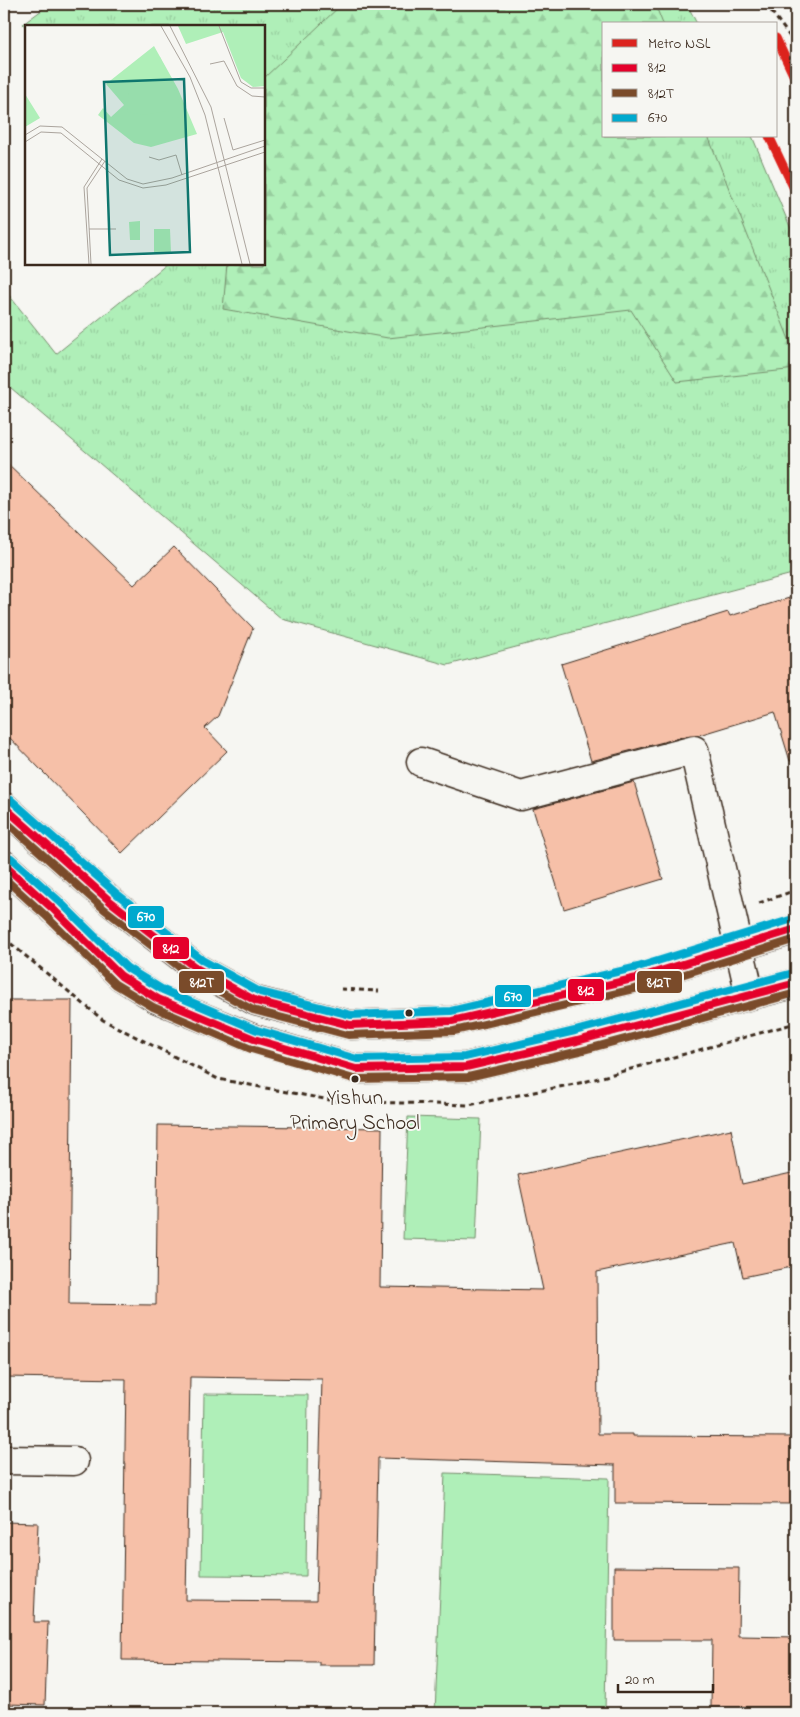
<svg xmlns="http://www.w3.org/2000/svg" width="800" height="1717" font-family="'Indie Flower',sans-serif">
<defs>
<pattern id="grass-tufts" width="24" height="20" patternUnits="userSpaceOnUse" patternTransform="scale(1.25)"><rect width="24" height="20" fill="#afefb8"/><path d="M3 7l-1-3M5 7V3M7 7l1-3M15 17l-1-3M17 17v-4M19 17l1-3" fill="none" stroke="#97cd9e"/></pattern>
<pattern id="forest-firs" width="22" height="20" patternUnits="userSpaceOnUse" patternTransform="scale(1.25)"><rect width="22" height="20" fill="#afefb8"/><path d="M5 1l3.5 6h-7zM16 11l3.5 6h-7z" fill="#97cd9e"/></pattern>
</defs>
<rect width="100%" height="100%" fill="#f6f6f2"/>
<filter id="ink" filterUnits="userSpaceOnUse"><feTurbulence type="fractalNoise" baseFrequency=".02" numOctaves="2"/><feDisplacementMap in="SourceGraphic" scale="10" xChannelSelector="R" yChannelSelector="G"/><feConvolveMatrix kernelMatrix="1 2 1 2 8 2 1 2 1" color-interpolation-filters="sRGB"/></filter>
<g filter="url(#ink)">
<path fill="url(#grass-tufts)" stroke="#758c6b" d="M50,4h637l10,20h-93v112h148l44,105v332l-348,92 -166,-46 -278,-237v-93l52,65 111,-90h97v-238l-238,1 -3,-3z"/>
<path fill="url(#forest-firs)" stroke="#758c6b" d="M342,4h313l8,20h-59v112h104l88,221v12l-119,13 -46,-72 -243,28 -165,-29 4,-45h37v-186z"/>
<path fill="#afefb8" stroke="#758c6b" d="M408,1117l73,2 -5,122 -73,-2z
M204,1394l104,1 -2,181 -105,-1z
M445,1473l164,5 -4,235h-170z"/>
<path fill="#f6c0a8" stroke="#3b2a1e" fill-rule="evenodd" d="M4,460l130,125 40,-38 79,81 -35,88 -13,12 22,23 -105,102 -118,-121z
M796,596v164l-6,1 -15,-49 -76,23h-9l-99,26 -30,-97 167,-52 2,4z
M634,782l29,97 -99,30 -31,-100z
M4,1000h68l-3,304 87,1 2,-180 224,3 -2,159 163,3 -25,-115 213,-46 11,55 54,-12v94l-53,11 -8,-34 -138,29 1,162h35v2l163,1v67l-181,-1v-38l-237,-7 -4,207h-55v-3l-197,-2 4,-281 -122,-2zM190,1377l132,2 -6,222 -130,-1z
M4,1522l34,1 -4,99h14l-3,83 -41,-1v-39h2l3,-87 -5,-1z
M614,1567l125,1 -1,68 58,1v70h-85l1,-67h-98z"/>
<g fill="none" stroke-linecap="round" stroke-linejoin="round">
<defs>
<path id="minor" d="M421,762l100,34 173,-46 56,245
M4,1460l70,1"/>
<path id="major" d="M4,807l107,95 85,66 60,33 94,24 102,-4 189,-44 155,-48
M4,865l48,43 69,68 37,23 96,40 102,30 110,-2 111,-26 219,-58"/>
</defs>
<use href="#minor" stroke="#3b2a1e" stroke-width="31"/>
<use href="#major" stroke="#3b2a1e" stroke-width="31"/>
<path stroke="#3b2a1e" stroke-width="3" stroke-dasharray="5 4" stroke-linecap="butt" d="M766,4l30,41
M759,903l37,-13
M4,938l99,82 115,59 117,22 134,4 115,-23 212,-59
M341,989l38,2"/>
<use href="#minor" stroke="#f6f6f2" stroke-width="28"/>
<use href="#major" stroke="#ffdf80" stroke-width="28"/>
<defs>
<path id="bus-1" d="M4,807l107,95 85,66 60,33 94,24 102,-4 189,-44 155,-48
M4,865l48,43 69,68 37,23 96,40 102,30 110,-2 111,-26 219,-58"/>
<path id="bus-2" d="M4,820l100,89 87,67 62,34 95,25 106,-4 189,-44 153,-48
M4,878l41,37 70,69 38,23 98,42 103,30 114,-2 112,-26 216,-58"/>
<path id="bus-3" d="M11,800l106,94 85,66 58,32 91,23 100,-4 187,-44 155,-48
M11,858l48,43 68,67 36,22 94,40 100,29 108,-2 110,-26 218,-58"/>
</defs>
<use href="#bus-1" stroke="#f6f6f2" stroke-width="11"/>
<use href="#bus-2" stroke="#f6f6f2" stroke-width="11"/>
<use href="#bus-3" stroke="#f6f6f2" stroke-width="11"/>
<use href="#bus-1" stroke="#e4002b" stroke-width="8"/>
<use href="#bus-2" stroke="#7a4b2a" stroke-width="8"/>
<use href="#bus-3" stroke="#00a9ce" stroke-width="8"/>
<defs>
<path id="metro-1" d="M776,38l20,43
M769,136l27,57"/>
</defs>
<use href="#metro-1" stroke="#f6f6f2" stroke-width="12"/>
<use href="#metro-1" stroke="#dc241f" stroke-width="9"/>
</g>
</g>
<g fill="#3b2a1e" stroke="#f6f6f2" stroke-width="2">
<circle cx="409" cy="1013" r="4.5"/>
<circle cx="355" cy="1079" r="4.5"/>
</g>
<g text-anchor="middle" dominant-baseline="central" stroke-width="4" stroke-linejoin="round" paint-order="stroke">
<g font-size="21" fill="#3b2a1e" stroke="#f6f6f2">
<text x="355" y="1099">Yishun<tspan x="355" dy="25">Primary School</tspan></text>
</g>
</g>
<g transform="translate(25 25)">
<rect width="240" height="240" fill="#f6f6f2"/>
<path d="M129,21l24,43 19,45 -46,13 -17,-4 -36,-28 5,-7 8,9 13,-12 -18,-21z" fill="#afefb8"/>
<path d="M135,32l26,59 -13,2 -5,-7 -24,4 -17,-3 2,-21z" fill="#afefb8"/>
<path d="M153,1h87v60l-12,1 -12,-9 -18,-46 -37,12z" fill="#afefb8"/>
<path d="M0,69l15,24 -15,9zM115,196v19h-10l-1,-18zM129,204h16l1,24h-17z" fill="#afefb8"/>
<path fill="none" stroke="#aba49d" stroke-width="1" d="M136,1l29,51 15,38 37,149M145,1l41,81 39,157M194,1l22,56 10,6h14M185,39l14,-3 13,25 15,10 13,1M199,93l9,32 32,-10M0,110l15,-9 22,1 65,52 16,5 29,-6 93,-32M0,117l16,-10 20,1 58,47 24,8 23,-3 99,-33M124,132l10,3 17,-5 6,20M64,204h27M64,239l-5,-77 18,-28M66,239l-4,-76 18,-27"/>
<path fill="#0f766e" fill-opacity="0.15" stroke="#0f766e" stroke-width="2.5" d="M159,54l6,173 -80,3 -6,-173z"/>
<rect width="240" height="240" fill="none" stroke="#3b2a1e" stroke-width="2.5"/>
</g>
<g stroke="#f6f6f2" stroke-width="2">
<rect x="127" y="905" width="38" height="24" rx="5" fill="#00a9ce"/>
<rect x="152" y="936" width="38" height="24" rx="5" fill="#e4002b"/>
<rect x="178" y="970" width="47" height="24" rx="5" fill="#7a4b2a"/>
<rect x="636" y="970" width="47" height="24" rx="5" fill="#7a4b2a"/>
<rect x="567" y="978" width="38" height="24" rx="5" fill="#e4002b"/>
<rect x="494" y="984" width="38" height="24" rx="5" fill="#00a9ce"/>
</g>
<g font-size="14" text-anchor="middle" font-weight="bold" fill="#fff">
<text x="146" y="921">670</text>
<text x="171" y="953">812</text>
<text x="202" y="987">812T</text>
<text x="659" y="987">812T</text>
<text x="586" y="995">812</text>
<text x="513" y="1001">670</text>
</g>
<rect width="800" height="1717" fill="none" stroke="#f6f6f2" stroke-width="20"/>
<rect x="10" y="10" width="780" height="1697" fill="none" stroke="#3b2a1e" stroke-width="2" filter="url(#ink)"/>
<rect x="602" y="22" width="175" height="115" fill="#f6f6f2" stroke="#aba49d"/>
<rect x="612" y="39" width="25" height="8" fill="#dc241f" stroke="#aba49d"/>
<text x="648" y="48" font-size="15" fill="#3b2a1e">Metro NSL</text>
<rect x="612" y="64" width="25" height="8" fill="#e4002b" stroke="#aba49d"/>
<text x="648" y="72" font-size="15" fill="#3b2a1e">812</text>
<rect x="612" y="89" width="25" height="8" fill="#7a4b2a" stroke="#aba49d"/>
<text x="648" y="98" font-size="15" fill="#3b2a1e">812T</text>
<rect x="612" y="114" width="25" height="8" fill="#00a9ce" stroke="#aba49d"/>
<text x="648" y="122" font-size="15" fill="#3b2a1e">670</text>
<path d="M618 1684v8h95v-8" fill="none" stroke="#3b2a1e" stroke-width="2.5"/>
<text x="625" y="1684" font-size="15" fill="#3b2a1e" stroke="#f6f6f2" stroke-width="4" paint-order="stroke">20 m</text>
</svg>
